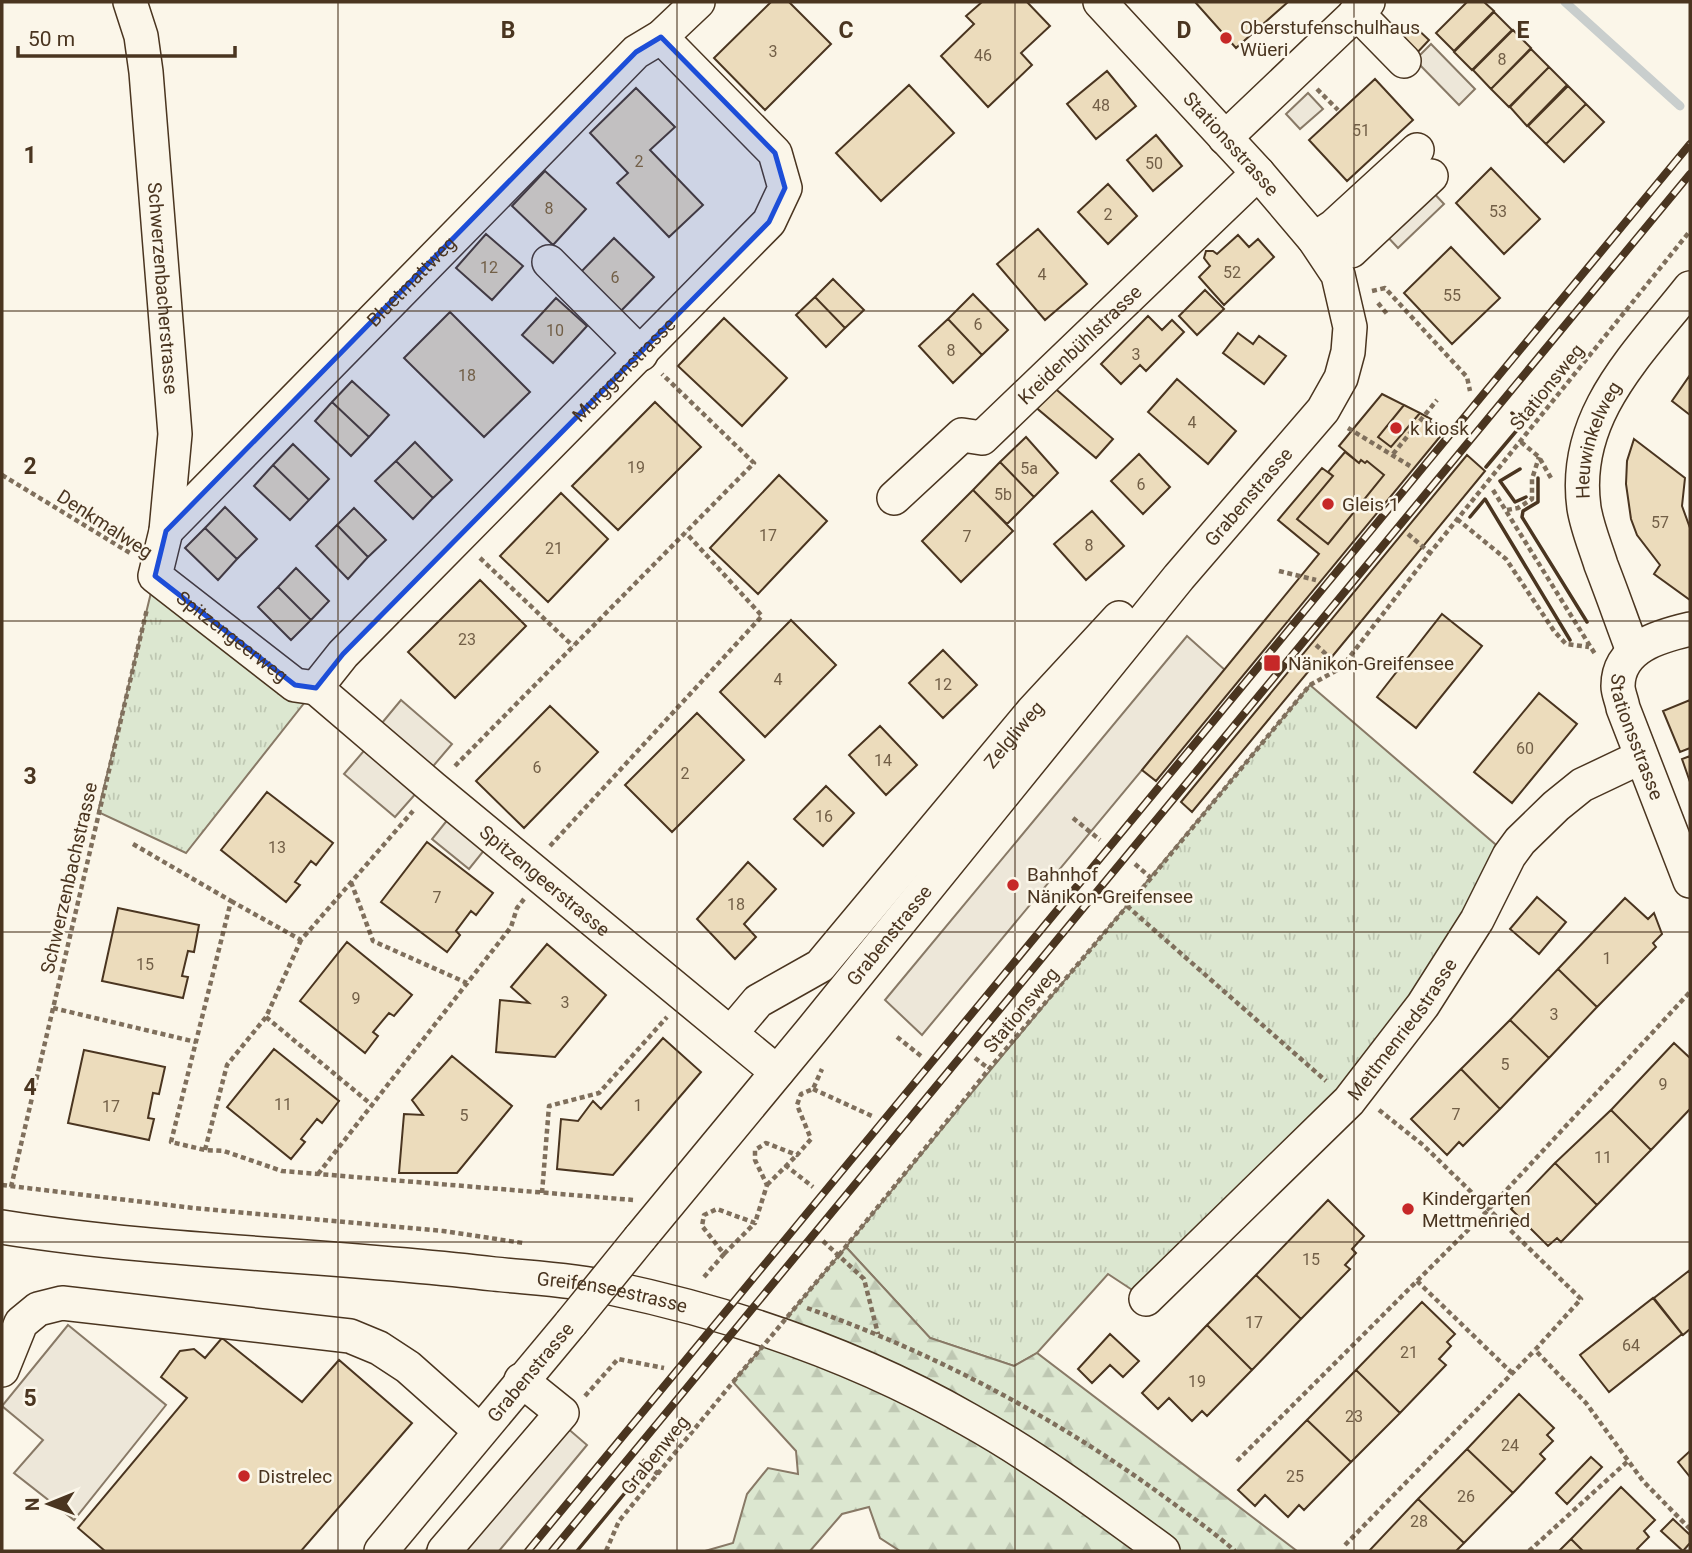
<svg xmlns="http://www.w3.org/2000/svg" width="1692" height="1553" font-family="Roboto,sans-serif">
<defs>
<pattern id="grass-tufts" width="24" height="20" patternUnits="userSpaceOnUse" patternTransform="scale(1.75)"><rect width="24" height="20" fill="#dce7d0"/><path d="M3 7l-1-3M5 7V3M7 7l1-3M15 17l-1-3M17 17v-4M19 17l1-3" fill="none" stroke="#bec7b2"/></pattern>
<pattern id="forest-firs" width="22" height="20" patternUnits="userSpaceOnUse" patternTransform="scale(1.75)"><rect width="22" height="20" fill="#dce7d0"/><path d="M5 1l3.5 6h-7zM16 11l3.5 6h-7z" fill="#bec7b2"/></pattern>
</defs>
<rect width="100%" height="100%" fill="#fbf6e9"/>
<path fill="url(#grass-tufts)" stroke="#887966" stroke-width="2" d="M155,576l161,112 -130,165 -88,-41z
M1310,685l199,171 -86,149 -277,294 -38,-25 -71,79 -23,13 -84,-28 -84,-91c152,-189 309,-374 464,-562z"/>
<path fill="url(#forest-firs)" stroke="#887966" stroke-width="2" d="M846,1247l84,91 84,28 23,-13 260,198h-397l-20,-13 -11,-31 -27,7 -32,37h-105l28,-8 14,-49 21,-26 30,6 -2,-23 -63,-69z"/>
<path fill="#ede7d9" stroke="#887966" stroke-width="2" d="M1431,44l44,45 -16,16 -44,-45z
M1308,93l15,16 -23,20 -14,-15z
M1430,189l14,15 -46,44 -14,-15z
M1187,636l38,34 -303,365 -37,-35z
M401,700l51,44 -29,34 3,4 -31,35 -51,-43 31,-36 -3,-3z
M457,808l37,30 -25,31 -37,-30z
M68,1325l98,80 -92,115 -60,-47 29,-33 -41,-34z
M544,1408l43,37 -88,106h-74z"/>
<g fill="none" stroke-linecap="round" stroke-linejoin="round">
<path stroke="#c9cecd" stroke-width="9" d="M1565,2l115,104"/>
</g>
<path fill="#ecdcbc" stroke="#4a3520" stroke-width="2" d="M771,2h18l42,42 -66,66 -51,-52z
M982,2h45l23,24 -29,27 11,12 -44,42 -47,-51 33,-32 -8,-8z
M1195,2h93l-52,46z
M1467,2h17l10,9 -40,40 -18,-18z
M1494,12l18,18 -40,40 -18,-18z
M1412,24l17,16 -14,15 -17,-16z
M1513,30l18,18 -40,41 -18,-19z
M1531,49l18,18 -40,40 -18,-18z
M1549,67l18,18 -40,41 -17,-19z
M1107,71l29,35 -40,33 -29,-35z
M1375,79l38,41 -66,61 -38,-41z
M909,85l45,48 -73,68 -45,-48z
M1568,86l18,18 -40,40 -18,-18z
M636,88l39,39 -25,23 53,55 -34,32 -52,-54 11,-10 -38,-40z
M1586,104l18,18 -40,40 -18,-18z
M1156,135l26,31 -29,25 -26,-31z
M1491,168l49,51 -36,35 -48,-51z
M545,171l41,38 -33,36 -41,-39z
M1108,184l29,32 -29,28 -30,-32z
M1038,229l49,55 -42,36 -48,-56z
M486,234l37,32 -31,34 -36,-32z
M1238,235l11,12 9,-8 16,18 -50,48 -25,-28 11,-11 -6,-8 2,-7h7l4,3z
M614,238l40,39 -37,38 -40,-39z
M1451,247l49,51 -48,46 -48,-51z
M833,279l31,31 -19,18 -30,-31z
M1205,290l19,19 -27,26 -18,-19z
M973,294l35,36 -26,25 -34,-36z
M815,297l30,31 -19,19 -30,-32z
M556,298l31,28 -34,37 -31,-28z
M450,312l80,80 -46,45 -80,-79z
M1148,316l14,14 10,-10 12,12 -38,39 -6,-6 -19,19 -20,-20z
M724,318l63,60 -45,48 -64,-60z
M948,319l34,36 -29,28 -34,-37z
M1238,333l15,11 6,-8 27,20 -22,28 -41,-31z
M1690,375v40l-18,-14z
M1177,379l59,52 -28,33 -60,-52z
M352,381l37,34 -20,22 -37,-35z
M1050,384l63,55 -17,19 -63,-53z
M1382,394l22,11 -26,32 13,10 29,-34 11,6 -2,2 14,12 -287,348 -14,-11 177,-216 -41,-34 44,-52 11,8 -36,43 31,25 56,-69 -17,-14 -2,2 -4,-3 -2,3 -20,-17z
M332,402l37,35 -18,19 -36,-35z
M655,402l46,45 -83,83 -46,-44z
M1404,405l16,8 -29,34 -13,-10z
M1026,437l32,36 -24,24 -34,-35z
M1634,439l51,39 -3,28 8,22v72l-36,-26 6,-9 -23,-30 -6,-16 -5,-35 1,-23z
M415,442l37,38 -19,18 -37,-37z
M293,444l36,35 -20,21 -36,-35z
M1345,452l14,11 2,-3 4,3 2,-2 17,14 -56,69 -31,-25 36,-43 -5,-4z
M1139,454l31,33 -27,27 -32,-33z
M1467,455l18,16 -159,193 -9,-3 -125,151 -11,-10z
M396,461l37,37 -20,21 -38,-38z
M1000,462l34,35 -27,27 -34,-34z
M273,465l36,35 -19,20 -36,-34z
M779,475l48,46 -69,73 -48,-46z
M973,490l40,41 -52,51 -39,-41z
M561,493l47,46 -60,63 -48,-46z
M225,507l32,32 -20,20 -32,-31z
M354,508l32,32 -18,17 -31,-32z
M1092,511l32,35 -38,34 -32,-36z
M337,525l31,32 -20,22 -32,-33z
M205,528l32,31 -19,21 -33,-32z
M296,568l33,33 -18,19 -33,-33z
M480,580l46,46 -71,72 -47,-46z
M278,587l33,33 -20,20 -33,-33z
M1442,614l40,32 -66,82 -39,-31z
M791,620l45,45 -71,72 -45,-45z
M943,650l34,35 -34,33 -34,-35z
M1539,693l38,31 -65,79 -38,-31z
M1690,700v48l-10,4 -17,-41z
M550,706l48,46 -74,76 -48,-47z
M697,713l47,47 -72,72 -47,-47z
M880,726l37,39 -31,30 -37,-40z
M1690,756v26l-8,-23z
M826,786l28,27 -31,33 -29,-27z
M267,792l66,51 -17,22 -5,-4 -16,21 5,3 -14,17 -65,-52z
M427,842l66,51 -17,22 -5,-4 -15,20 4,4 -13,17 -66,-50z
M748,862l28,27 -32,35 12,13 -21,22 -38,-40z
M1537,897l29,25 -27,32 -29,-25z
M1625,898l23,21 6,-6 8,21 -9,9 3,4 -59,60 -39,-38z
M118,908l81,17 -5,27 -6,-1 -6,25 6,1 -5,21 -81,-17z
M347,942l65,53 -18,21 -5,-3 -16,19 5,4 -13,17 -65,-52z
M547,944l59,51 -51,62 -59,-5 4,-52 29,3 -18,-16z
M1558,969l39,38 -48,51 -39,-38z
M1510,1020l39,38 -49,51 -39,-40z
M663,1038l38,34 -88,103 -56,-6 4,-50 17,2 15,-20 8,8z
M1674,1043l16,15v51l-39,41 -40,-40z
M274,1049l65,52 -17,22 -5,-4 -16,20 4,3 -14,17 -64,-52z
M84,1050l81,17 -6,27 -6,-1 -5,25 6,1 -5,21 -81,-17z
M452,1056l60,50 -55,67h-58l5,-59 19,1 -11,-15z
M1461,1069l39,40 -37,37 -4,-4 -12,13 -36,-36z
M1611,1110l40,40 -54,55 -42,-42z
M1555,1163l42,42 -36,37 -4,-4 -9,8 -37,-37z
M1328,1200l36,36 -12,13 4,4 -11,12 5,4 -49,50 -45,-44z
M1690,1270v59l-7,6 -29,-37z
M1256,1275l45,44 -49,51 -45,-45z
M1653,1298l29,36 -73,58 -29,-37z
M1422,1302l33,32 -8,8 4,4 -12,13 7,6 -46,48 -44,-43z
M1207,1325l45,45 -45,46 -5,-5 -10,10 -23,-23 -11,11 -16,-16z
M1110,1334l29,27 -16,16 -13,-12 -18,18 -14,-14z
M222,1338l80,64 37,-42 73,63 -111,128h-196l-27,-23 109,-130 -26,-21 19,-26 14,-2 11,9z
M1356,1370l44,43 -49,49 -44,-42z
M1519,1394l35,34 -7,7 6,6 -13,13 5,5 -32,34 -46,-44z
M1307,1420l44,42 -47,48 -5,-5 -11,12 -23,-22 -10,11 -17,-16z
M1467,1449l46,44 -49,50 -46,-44z
M1690,1451v26l-12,-15z
M1591,1457l11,10 -35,37 -11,-11z
M1621,1487l34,33 -11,11 5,6 -12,12 3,2h-57l-12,-12z
M1418,1499l46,44 -8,8h-87z
M1673,1519l17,16v8l-7,8 -22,-20z
M1571,1539l12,12h-24z"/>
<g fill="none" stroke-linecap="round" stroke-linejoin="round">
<defs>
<g id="minor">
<path id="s1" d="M130,2l11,34 5,36 29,362 -9,97 -11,45 140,109 21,3"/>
<path d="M1356,12l48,49"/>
<path d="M1225,138l143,-136"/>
<path d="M1314,239l20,-13 83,-76"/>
<path d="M1351,251l80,-75"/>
<path d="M549,262l92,92"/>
<path id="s2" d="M894,498l68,-63 20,3 276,-265"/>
<path id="s3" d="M166,531l470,-479 25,-15 37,-35"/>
<path id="s4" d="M1690,629c-30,7 -72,18 -72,57 0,7 4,15 5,22l67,173"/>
<path id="s5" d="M1633,651c-11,-29 -21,-58 -32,-86 -6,-19 -14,-38 -17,-57 -13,-92 54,-154 106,-220"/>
<path id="s6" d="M316,688l27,-34 426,-432 16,-34 -10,-35 -114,-116"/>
<path id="s7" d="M316,688l117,100 344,284"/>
<path id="s8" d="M731,1033l27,-32 62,-35 212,-254 87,-94"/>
<path id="s9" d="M2,1227c163,26 328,27 492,47 39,4 79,6 117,14 123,26 248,69 358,132 68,38 131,85 194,131"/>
<path id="s10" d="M640,1238l172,-208 367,-453 144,-167 18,-32 7,-26 2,-25 -12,-52 -24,-36 -56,-66 -158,-171"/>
<path id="s11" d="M1146,1299l203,-198 74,-96 54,-85 32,-64 11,-15 36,-35 26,-21 59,-28"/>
<path d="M2,1370l19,-47 17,-14 24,-6 288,33 29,12 29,19 72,64"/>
<path id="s12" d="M381,1551l190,-228"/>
<path d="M444,1551l118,-138 -41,-33"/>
</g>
</defs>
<use href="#minor" stroke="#4a3520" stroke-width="36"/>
<path stroke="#7f6f5c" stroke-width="4.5" stroke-dasharray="5 3.5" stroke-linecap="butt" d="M1317,89l21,21
M1372,291l13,-3 82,89 3,14
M1378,303l9,11
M1348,428l62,38
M1521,442l18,15 12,21
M1393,454l44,-54
M2,475l128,78
M1493,490l102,164
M1507,510l11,-2 14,-9v-20l7,-22
M1457,519l49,40 48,72 12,13 23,3
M1408,534l22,19
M480,558l93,88
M1279,571l37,9
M1316,645l25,23
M455,766l299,-303 -92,-89
M1073,818l27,22
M133,844l98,57 -60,241 34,8 19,1 58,20 351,29
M550,846l212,-230 -76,-83
M1135,864l16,14
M351,882l22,59 94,42
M231,901l70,39 112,-129
M1127,906l199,175
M53,1008l143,34
M266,1017l106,88
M897,1037l24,19
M975,1058l14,11
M813,1089l59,27
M1379,1110l44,35 158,154 -46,51 51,53 57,78 47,48
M205,1150l22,-85 39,-48 35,-77
M785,1165l28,22
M318,1174l193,-247 6,-19 7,-9
M2,1185l191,23 250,23 80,12
M767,1185l30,-30
M11,1187l136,-578
M542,1193l7,-87 50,-13 68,-76
M823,1241l41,38 14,55
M724,1254l31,-31
M839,1255l150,-186 162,-191 159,-193 31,-17 89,-115 260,-322
M704,1277l20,-23 -22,-28 2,-11 13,-6 38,14 12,-38 -12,-25v-10l11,-7 31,12 14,-16 -14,-34 4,-11 12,-5 9,-20
M1417,1281l96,93
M807,1308c123,43 242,106 348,182 27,20 55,39 80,61
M585,1396l33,-37 46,9
M642,1460l16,14
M1237,1461l251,-251 202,-218
M1345,1545l190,-195
M606,1551l13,-30 114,-139
M1529,1551l99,-90"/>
<use href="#minor" stroke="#fbf6e9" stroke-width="33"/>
<defs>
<path id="rail" d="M528,1551l1162,-1407
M552,1551l1138,-1377"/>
</defs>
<use href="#rail" stroke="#4a3520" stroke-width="8"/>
<use href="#rail" stroke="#fbf6e9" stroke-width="5" stroke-dasharray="16" stroke-linecap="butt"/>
<defs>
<path id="minor-bridge" d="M571,1323l69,-85"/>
</defs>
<use href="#minor-bridge" stroke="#4a3520" stroke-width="36" stroke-linecap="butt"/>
<path stroke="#7f6f5c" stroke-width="4.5" stroke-dasharray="5 3.5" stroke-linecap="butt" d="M733,1382l106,-127"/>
<use href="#minor-bridge" stroke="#fbf6e9" stroke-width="33"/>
<path stroke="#4a3520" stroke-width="3.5" d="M1486,467l37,-44 -11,-10
M1520,469l-20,12 15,21 11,-5
M1538,478v24l-15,9 -1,6 65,105
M1470,517l15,-18 85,141
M577,1551l57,-69"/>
</g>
<path fill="#1d4ed8" fill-opacity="0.2" stroke="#1d4ed8" stroke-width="5" stroke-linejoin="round" d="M661,37l114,116 10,35 -16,34 -426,432 -27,34 -21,-3 -140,-109 11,-45 470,-479z"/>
<path fill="none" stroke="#4a3520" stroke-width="2" stroke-opacity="0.55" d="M338,2v1549M677,2v1549M1015,2v1549M1354,2v1549M2,311h1688M2,621h1688M2,932h1688M2,1242h1688"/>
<g fill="#c62828" stroke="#fbf6e9" stroke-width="2.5">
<circle cx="1226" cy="38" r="7"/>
<circle cx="1396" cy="428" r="7"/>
<circle cx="1328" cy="504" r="7"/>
<rect x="1263" y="654" width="18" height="18" rx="3.5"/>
<circle cx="1013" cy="885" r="7"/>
<circle cx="1408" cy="1209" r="7"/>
<circle cx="244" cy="1476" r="7"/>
</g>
<g text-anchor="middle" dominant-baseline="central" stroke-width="5" stroke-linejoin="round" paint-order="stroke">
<g font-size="16" fill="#725f47">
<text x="773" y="51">3</text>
<text x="983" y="55">46</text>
<text x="1502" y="59">8</text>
<text x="1101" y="105">48</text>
<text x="1361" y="130">51</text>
<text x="639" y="161">2</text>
<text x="1154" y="163">50</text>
<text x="549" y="208">8</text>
<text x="1498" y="211">53</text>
<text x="1108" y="214">2</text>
<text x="489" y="267">12</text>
<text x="1232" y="272">52</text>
<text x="1042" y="274">4</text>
<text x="615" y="277">6</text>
<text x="1452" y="295">55</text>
<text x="978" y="324">6</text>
<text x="555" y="330">10</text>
<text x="951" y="350">8</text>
<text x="1136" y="354">3</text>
<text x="467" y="375">18</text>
<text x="1192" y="422">4</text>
<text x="636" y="467">19</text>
<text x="1029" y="468">5a</text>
<text x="1141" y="484">6</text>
<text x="1003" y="494">5b</text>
<text x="1660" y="522">57</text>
<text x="768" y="535">17</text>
<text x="967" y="536">7</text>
<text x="1089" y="545">8</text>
<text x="554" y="548">21</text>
<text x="467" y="639">23</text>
<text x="778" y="679">4</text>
<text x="943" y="684">12</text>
<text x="1525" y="748">60</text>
<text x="883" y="760">14</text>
<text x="537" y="767">6</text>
<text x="685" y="773">2</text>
<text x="824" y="816">16</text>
<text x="277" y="847">13</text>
<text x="437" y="897">7</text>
<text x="736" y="904">18</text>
<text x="1607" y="958">1</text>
<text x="145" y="964">15</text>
<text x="356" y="998">9</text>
<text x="565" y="1002">3</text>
<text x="1554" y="1014">3</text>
<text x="1505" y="1064">5</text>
<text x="1663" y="1084">9</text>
<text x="283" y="1104">11</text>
<text x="638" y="1105">1</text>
<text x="111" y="1106">17</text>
<text x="1456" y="1114">7</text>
<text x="464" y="1115">5</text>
<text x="1603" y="1157">11</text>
<text x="1311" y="1259">15</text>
<text x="1254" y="1322">17</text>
<text x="1631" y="1345">64</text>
<text x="1409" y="1352">21</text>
<text x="1197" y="1381">19</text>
<text x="1354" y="1416">23</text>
<text x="1510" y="1445">24</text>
<text x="1295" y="1476">25</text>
<text x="1466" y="1496">26</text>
<text x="1419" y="1521">28</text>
</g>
<g font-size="19" fill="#4a3520" stroke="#fbf6e9" text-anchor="start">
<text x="1240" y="27">Oberstufenschulhaus<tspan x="1240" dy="22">Wüeri</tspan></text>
<text x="1410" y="428">k kiosk</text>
<text x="1342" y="504">Gleis 1</text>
<text x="1288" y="663">Nänikon-Greifensee</text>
<text x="1027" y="874">Bahnhof<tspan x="1027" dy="22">Nänikon-Greifensee</tspan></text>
<text x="1422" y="1198">Kindergarten<tspan x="1422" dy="22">Mettmenried</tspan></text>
<text x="258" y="1476">Distrelec</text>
</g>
<g font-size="19" fill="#4a3520" stroke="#fbf6e9">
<text transform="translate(1231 144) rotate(48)">Stationsstrasse</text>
<text stroke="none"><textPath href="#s3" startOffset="350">Bluetmattweg</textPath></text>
<text stroke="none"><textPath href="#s1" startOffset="289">Schwerzenbacherstrasse</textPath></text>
<text stroke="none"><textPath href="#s2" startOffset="248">Kreidenbühlstrasse</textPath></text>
<text stroke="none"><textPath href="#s6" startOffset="443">Murggenstrasse</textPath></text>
<text transform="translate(1547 387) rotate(-51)">Stationsweg</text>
<text stroke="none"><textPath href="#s5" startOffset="222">Heuwinkelweg</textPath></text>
<text stroke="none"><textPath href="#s10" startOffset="959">Grabenstrasse</textPath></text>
<text transform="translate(105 524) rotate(33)">Denkmalweg</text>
<text stroke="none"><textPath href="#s1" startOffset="677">Spitzengeerweg</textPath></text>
<text stroke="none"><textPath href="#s8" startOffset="415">Zelgliweg</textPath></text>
<text stroke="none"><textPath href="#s4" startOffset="154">Stationsstrasse</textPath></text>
<text transform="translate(69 878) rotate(-77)">Schwerzenbachstrasse</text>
<text stroke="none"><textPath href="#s7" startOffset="299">Spitzengeerstrasse</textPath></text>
<text stroke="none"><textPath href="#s10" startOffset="392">Grabenstrasse</textPath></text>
<text transform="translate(1021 1010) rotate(-50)">Stationsweg</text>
<text stroke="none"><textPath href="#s11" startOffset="373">Mettmenriedstrasse</textPath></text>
<text stroke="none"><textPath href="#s9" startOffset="614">Greifenseestrasse</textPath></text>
<text stroke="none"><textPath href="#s12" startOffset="233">Grabenstrasse</textPath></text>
<text transform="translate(655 1455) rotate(-51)">Grabenweg</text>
</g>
</g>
<g font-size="23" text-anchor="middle" font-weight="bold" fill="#4a3520" stroke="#fbf6e9" stroke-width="5" stroke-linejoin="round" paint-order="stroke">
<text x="508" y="38">B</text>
<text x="846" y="38">C</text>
<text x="1184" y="38">D</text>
<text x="1523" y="38">E</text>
<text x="30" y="163">1</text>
<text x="30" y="474">2</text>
<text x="30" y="784">3</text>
<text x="30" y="1095">4</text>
<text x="30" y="1406">5</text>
</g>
<rect width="1692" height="1553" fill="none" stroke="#4a3520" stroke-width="7"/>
<g transform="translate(49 1504) rotate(269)" stroke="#fbf6e9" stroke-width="5" paint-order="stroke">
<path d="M0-5L12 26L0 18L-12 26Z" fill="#4a3520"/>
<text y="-10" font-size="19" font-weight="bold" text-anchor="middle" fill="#4a3520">N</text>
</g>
<path d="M18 46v10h217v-10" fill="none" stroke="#4a3520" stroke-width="3.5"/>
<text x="28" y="46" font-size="21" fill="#4a3520" stroke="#fbf6e9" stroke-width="5" paint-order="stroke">50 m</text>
</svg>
